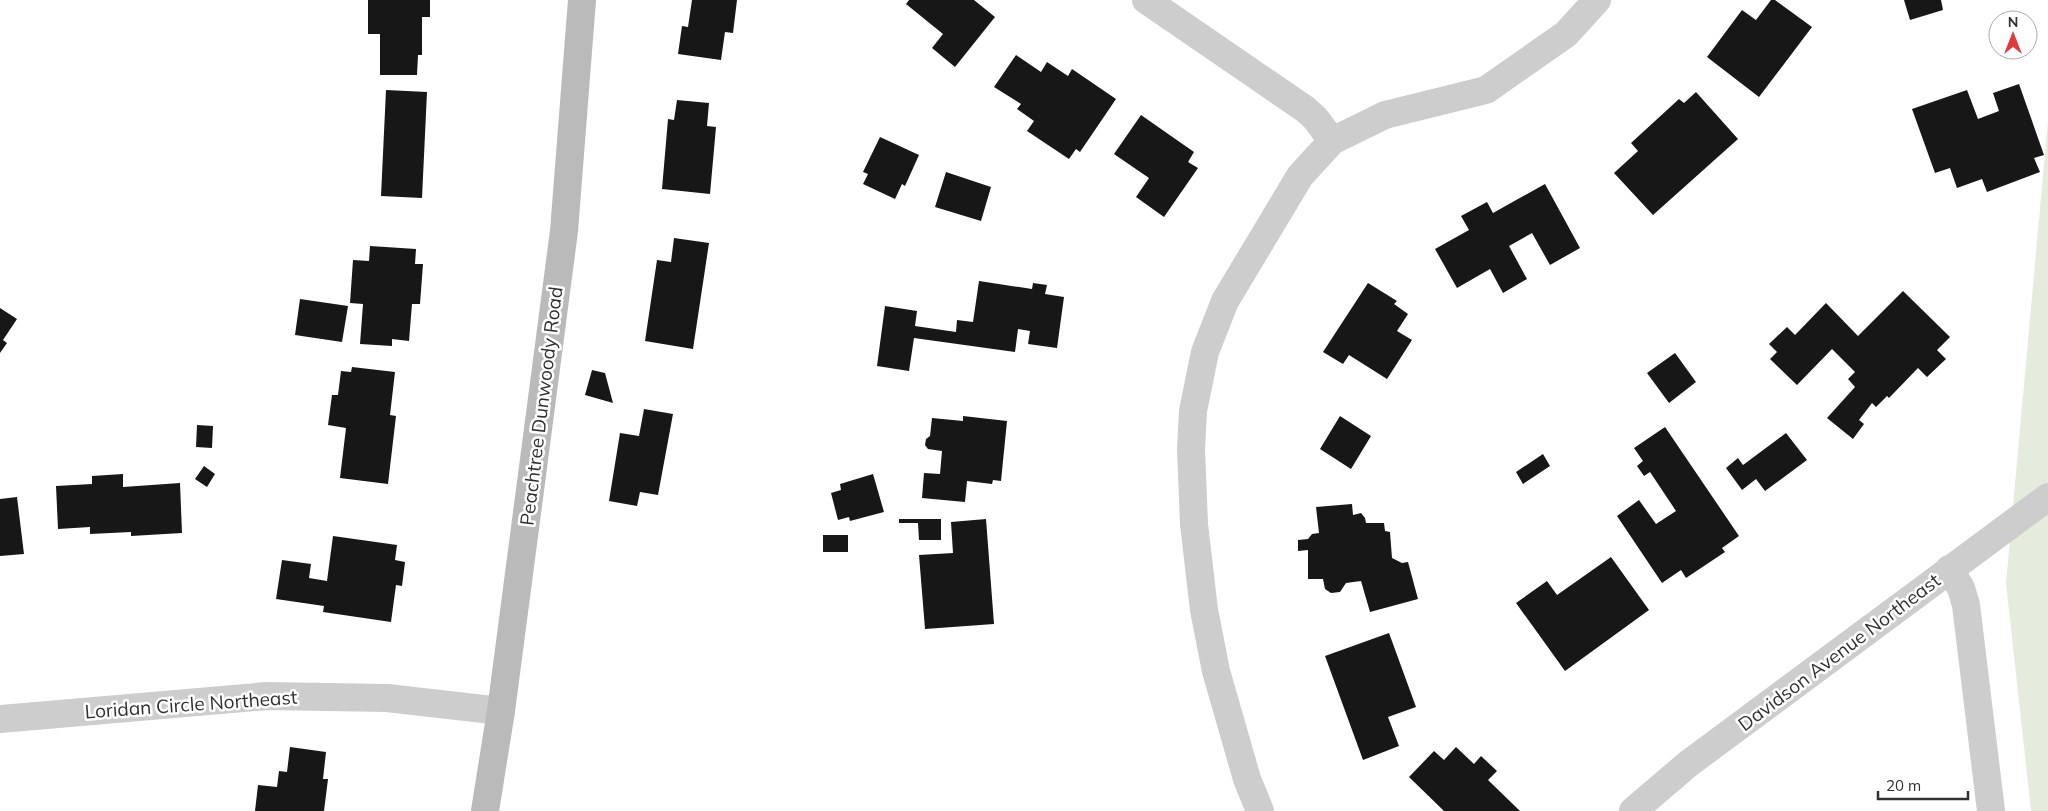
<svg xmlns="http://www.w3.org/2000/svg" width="2048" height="811" font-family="Mulish,sans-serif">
<rect width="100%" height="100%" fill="#fff"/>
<path fill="#e5ecde" d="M2048,120v691h-17l-25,-228z"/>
<path fill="#171717" d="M368,0h62v17h-8v38h-4l-1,20h-37v-41h-12z
M692,0h45l-4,33 -8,-1 -4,28 -43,-6 4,-28 6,1z
M909,0h65l21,17 -40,50 -23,-19 11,-14 -37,-30z
M1771,0h4l37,27 -53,70 -52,-40 35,-47 14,10z
M1904,0h37l2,10 -33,10z
M1016,55l25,17 6,-10 21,14 4,-7 44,30 -36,53 -4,-3 -7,10 -42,-28 7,-10 -17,-12 4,-5 -27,-17z
M2019,84l25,71 -10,3 6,14 -53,20 -5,-13 -25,9 -7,-20 -15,5 -23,-64 55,-19 11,29 21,-8 -6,-18z
M386,90l41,2 -5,106 -41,-2z
M1696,92l42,47 -85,76 -39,-42 24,-22 -7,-8 48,-44 5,4z
M677,100l32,3 -2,23 9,1 -6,67 -48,-5 6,-70 6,1z
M1141,115l53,37 -6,10 10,6 -34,49 -28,-20 13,-19 -35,-24z
M880,137l39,18 -14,31 -3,-2 -7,15 -32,-15 5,-10 -5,-2z
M946,172l45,15 -10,34 -46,-14z
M1545,184l35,64 -30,17 -18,-32 -23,13 18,33 -24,14 -13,-24 -33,19 -22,-39 34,-19 -8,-14 26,-14 6,11z
M674,238l35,5 -16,106 -48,-8 12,-81 14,2z
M370,246l46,3 -1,15h8l-3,40h-8l-3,37 -17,-2v7l-32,-2 3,-40 -13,-1 3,-43 16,1z
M979,281l53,8 1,-6 14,2 -2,9 19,3 -7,51 -29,-4 2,-13 -12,-2 -3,23 -101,-14 -5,33 -32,-5 8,-60 32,5 -2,15 41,6 1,-12 16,2z
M1368,283l29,18 -3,3 14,10 -11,17 15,9 -25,39 -38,-24 -6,9 -20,-12z
M1903,291l47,46 -13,13 9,9 -19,18 -9,-9 -29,30 -2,-2 -11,11 -4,-4 -13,17 5,4 -11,15 -26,-21 28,-31 -7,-8 7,-7 -23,-23 -35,36 -27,-26 7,-7 -8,-8 18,-17 8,8 31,-32 32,33z
M300,299l48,7 -6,36 -47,-7z
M0,308l17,11 -14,21 4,3 -7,10z
M1675,353l21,29 -27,21 -22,-30z
M352,367l43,5 -5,43 6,1 -8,68 -48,-6 6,-50 -18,-3 4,-30h6l3,-24 10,1z
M592,370l13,3 8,30 -28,-8z
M644,409l29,5 -15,81 -18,-3 -3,14 -28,-5 11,-68 19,3z
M963,416l44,5 -6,60 -8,-1 -1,4 -25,-3 -2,21 -43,-4 2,-25 16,1 2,-23 -14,-2 -3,-4 1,-6 4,-3 2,-18 31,3z
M1340,416l31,20 -20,33 -31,-20z
M197,425l16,1 -1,22 -16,-1z
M1665,427l74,109 -17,12 3,4 -39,26 -5,-8 -19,13 -45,-67 22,-16 17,24 20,-13 -26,-39 -6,4 -7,-10 6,-5 -9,-13z
M1786,433l21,27 -42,31 -9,-12 -14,11 -16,-22 12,-10 5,7z
M1543,454l7,12 -27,18 -7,-12z
M204,466l11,8 -8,13 -12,-8z
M123,474v13l57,-4 2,50 -51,3v-4l-41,2v-7l-32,2 -2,-43 36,-2v-8z
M873,474l11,38 -34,9 -1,-4 -11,3 -7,-27 10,-3 -1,-6z
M17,497l7,57 -24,2v-57z
M1352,504l1,11 8,-2 4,5 1,5h18l1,8 5,1 2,26 10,5 6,-1 10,37 -48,13 -9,-31 -15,2 -6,9 -9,1 -6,-4 -2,-10h-15v-29l-10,1v-11l10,-1 4,-5 7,-1 -3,-26z
M899,519h42v21h-22l-1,-17h-19z
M986,519l8,105 -69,5 -6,-74 34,-2 -2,-31z
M823,535h25v17h-25z
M333,536l64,9 -2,15 10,2 -3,24 -6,-1 -5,37 -68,-10 1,-6 -48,-7 6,-39 29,4 -2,14 18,3z
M1611,557l38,53 -84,61 -49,-68 31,-22 10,14z
M1389,633l27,74 -28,10 11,29 -36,14 -38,-104z
M290,747l36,5 -3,27h5l-4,32h-69l3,-26 19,2 2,-16 8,1z
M1456,747l18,17 7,-8 16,15 -9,9 32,31h-76l-35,-34 25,-26 10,9z"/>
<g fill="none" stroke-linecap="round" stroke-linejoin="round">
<path stroke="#cdcdcd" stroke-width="28" d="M1146,0l159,109 11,10 16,22
M1949,569l12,19 5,17 25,206
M0,719l267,-23 120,2 114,13
M1260,811l-13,-32 -31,-108 -12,-61 -10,-86 -3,-75 2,-38 12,-59 20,-51 75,-125 32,-35 53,-26 101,-25 80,-56 31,-34
M1633,811l55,-47 360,-267"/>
<path stroke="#bababa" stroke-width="28" d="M485,811l16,-100 63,-480 18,-231"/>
</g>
<g text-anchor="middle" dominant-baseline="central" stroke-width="5" stroke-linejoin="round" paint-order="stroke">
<g font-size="19" fill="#303030" stroke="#fff">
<text transform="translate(541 406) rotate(-83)">Peachtree Dunwoody Road</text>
<text transform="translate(1839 652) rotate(-37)">Davidson Avenue Northeast</text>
<text transform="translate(191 704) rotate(-4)">Loridan Circle Northeast</text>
</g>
</g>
<g transform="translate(2013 35)"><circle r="24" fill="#ffffff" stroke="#acacac"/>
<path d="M0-4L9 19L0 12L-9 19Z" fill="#de3c3b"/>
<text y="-8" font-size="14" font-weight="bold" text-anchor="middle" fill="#303030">N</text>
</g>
<path d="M1878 791v8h90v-8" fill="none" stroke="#303030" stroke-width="2.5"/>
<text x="1886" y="791" font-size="15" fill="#303030" stroke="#ffffff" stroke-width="4" paint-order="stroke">20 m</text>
</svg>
